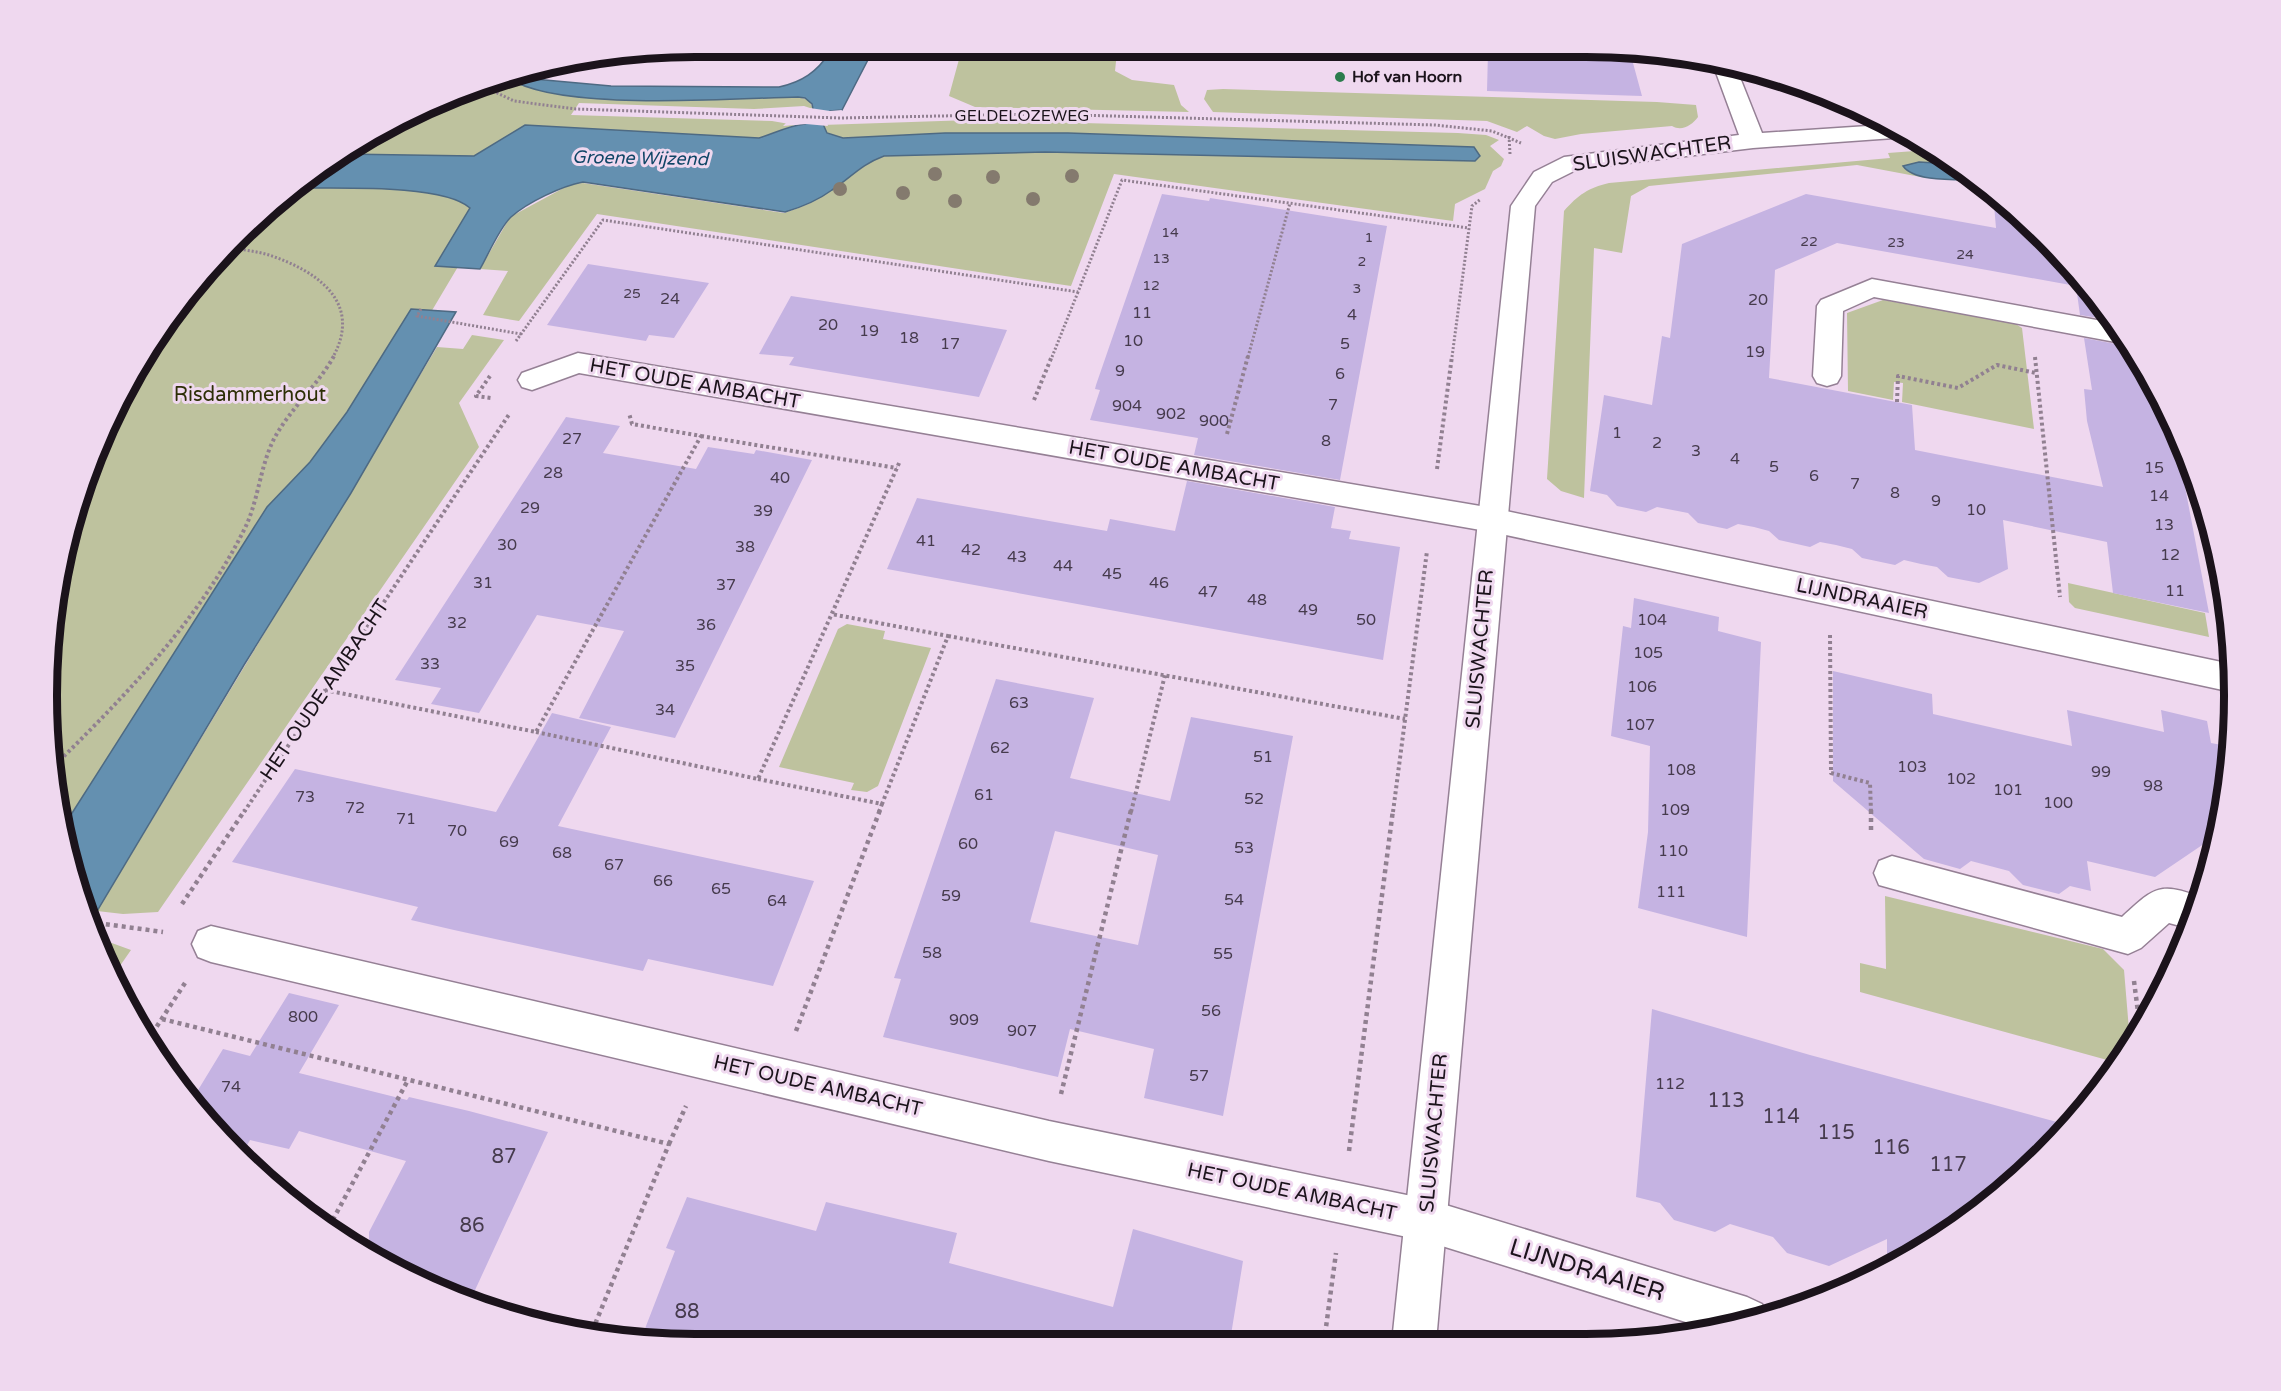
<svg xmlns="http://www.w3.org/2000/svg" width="2281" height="1391" font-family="'Varela Round',sans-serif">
<rect width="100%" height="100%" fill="#efd8ef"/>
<path fill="#bec29e" d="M961,52h156l-2,19 17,9 42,5 7,20 8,7 -214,-5 -26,-11z
M506,76c9,7 24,8 35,11 85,21 171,11 257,10l11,3 4,9 -9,-3 -50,3 -175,-6 -8,12 201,6 23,4 -36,13 -200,-11 -81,106 -111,187 -165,250 -127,208 -23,-97 -5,-86 5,-85 29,-123 75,-152 80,-98 65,-57 107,-66 79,-33z
M1223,89l434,13 39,3 2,12c-6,8 -16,15 -26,9l-91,8 -26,5 -11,-3 -17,-10 -10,6 -30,-11 -274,-9 -9,-13 3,-9z
M971,120l487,13 28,2 13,5 -9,6 14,13 -3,7 -8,5 -8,18 -30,15 -2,17 -339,-47 -43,112 -474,-72 -78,107 -36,-6 25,-44 -28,-2 30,-52 61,-33 12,-1 201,30c18,-6 33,-12 48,-23 20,-13 28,-25 52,-34l161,-4 430,9 5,-5 -7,-9 -405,-14h-123l-102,5 -16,-5 -5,-8z
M1928,150l24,14 -33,-2 -13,8 20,8 -69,-13 -208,21 -18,10 -9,57 -28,-5 -10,250 -23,-7 -14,-12 17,-268c14,-16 24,-23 45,-28l281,-25 -2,-5z
M1883,300l131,23 8,5 12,101 -132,-27 1,-19 -9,-1 -1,18 -45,-9 -1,-78z
M472,335l32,5 -45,63 20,44 -321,465 -35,2 -26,-3 340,-564 26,2z
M2068,583l137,30 4,24 -134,-29 -6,-6z
M847,624l38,7 -2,8 48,9 -53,138 -11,6 -16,-2 3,-7 -75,-16 59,-138z
M1885,896l218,53 21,21 6,72 -12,21 -258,-71v-29l26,6z
M98,938l33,12 -16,23z"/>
<path fill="#6490b0" stroke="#4e6a83" stroke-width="1.5" d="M830,52h42l-30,58 -12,1 -7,13 4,9 16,5 102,-5h123l406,14 6,9 -5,5 -430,-9 -161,4c-24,9 -32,21 -52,34 -15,11 -30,17 -47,22l-202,-30c-21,4 -55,20 -72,35 -11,10 -23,38 -31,52l-45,-3 35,-58c-28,-25 -139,-19 -178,-20l51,-34 131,2 51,-31 234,13c16,-5 29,-12 46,-14l8,-15 -1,-5 -7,-6 -7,-1c-62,1 -247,16 -292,-21l13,-3 15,6 77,7 168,1c23,-5 38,-15 51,-35z
M1919,162l33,2 27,16c-19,-1 -64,3 -76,-14z
M411,309l45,3 -105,181 -107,172 -154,258 -9,-19 -14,-58 4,-6 -4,-19 200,-314 43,-45 37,-50z"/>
<path fill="#efd8ef" d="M810,108l20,3 12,-1 -1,3 -9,1 -5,9 1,3 -22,-2 -23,2 3,-3 17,-2z"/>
<path fill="#c5b3e2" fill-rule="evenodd" d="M1488,52h142l12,44 -155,-5z
M1993,193l80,74 38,53 -31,-5 -4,-29 -239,-43 -62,27 -6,108 143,27 3,45 188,37 -16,-66 -3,-32 8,1 -8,-52 37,7 7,-1 19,27 27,58 35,184 -96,-20 -6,-51 -104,-22 5,49 -29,14 -31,-6 -11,-10 -16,-3 -17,-4 -9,5 -33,-7 -10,-9 -16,-4 -16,-3 -10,5 -31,-7 -10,-9 -15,-4 -16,-3 -11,5 -29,-6 -10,-10 -31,-6 -11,5 -29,-6 -10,-11 -17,-4 14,-96 48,10 10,-69 8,2 12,-94 124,-50 190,34z
M1162,194l47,7 1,-3 177,28 -47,254 -146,-25 4,-17 -108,-18 10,-30 -5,-1 1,-4z
M588,264l121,19 -35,55 -25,-3 -3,6 -99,-16z
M791,296l33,5 183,29 -28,67 -190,-32 5,-8 -35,-3z
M566,417l54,9 -17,27 93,16 12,-22 46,7 2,-4 56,10 -137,278 -96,-20 45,-87 -87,-16 -58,98 -48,-9 10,-16 -46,-8z
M1187,481l148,26 -4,21 20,3 -2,8 51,8 -17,113 -496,-91 30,-71 190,33 3,-12 65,12z
M1634,598l85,19 -1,14 43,11 -14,295 -109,-29 10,-76 2,-86 -39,-10 12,-110 8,2z
M1833,671l99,23 1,20 139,32 -5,-36 97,22 -3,-22 46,11 4,22 21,4 -15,88 -62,42 -68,-16 4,30 -21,-5 -11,8 -36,-9 -14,-14 -38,-10 -11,8 -36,-10 -91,-78z
M996,679l98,19 -24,80 100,23 21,-84 102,19 -70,380 -79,-18 10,-49 -84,-20 -12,48 -175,-40 18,-58 -7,-1zM1055,831l103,24 -20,90 -108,-23z
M552,713l59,14 -53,99 256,55 -41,105 -125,-27 -5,12 -189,-41 -43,-10 7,-13 -186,-45 63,-93 201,43z
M289,993l50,12 -40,68 108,27 2,-3 60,14 79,21 -78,169 -23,-6 -78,-45v-18l37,-71 -107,-30 -10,18 -39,-9 -10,18 -48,-58 31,-51 27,7z
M1652,1009l158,46 258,70 -54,58 -104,75 -23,10v-29l-58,27 -42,-13 -14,-16 -43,-13 -15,8 -41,-12 -14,-17 -24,-6z
M687,1197l129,34 10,-29 131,31 -8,30 164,44 20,-78 110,32 -13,80 -589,-2 34,-88 -9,-3z"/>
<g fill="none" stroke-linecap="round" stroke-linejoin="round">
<defs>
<path id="street" d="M1872,279l241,44 14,19 -6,1 -247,-46 -31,14 -2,65 -4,7 -10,3 -10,-3 -4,-7 4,-70 4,-6z
M578,353l914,155 739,156 1,28 -740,-160 -913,-159 -47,17 -10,-3 -4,-7 4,-7z
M1892,856l230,61c31,-28 36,-36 78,-20l-12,31 -19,-5 -28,25 -13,6 -249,-69 -5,-12 5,-12z
M211,926l838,195 377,78 321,98 15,7 5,11 -62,13 -279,-87 -377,-80 -838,-199 -13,-5 -6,-13 6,-13z"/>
<path id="secondary" d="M1716,64l21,6 25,63 121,-8 20,11 -9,2 -141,10 -175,21 -26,13 -17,24 -99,1136h-44l119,-1136 23,-34 30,-15 175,-22 -25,-68z"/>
</defs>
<use href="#street" stroke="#958095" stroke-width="3"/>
<use href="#secondary" stroke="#958095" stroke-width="3"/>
<path stroke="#918091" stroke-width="3" stroke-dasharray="2 2" stroke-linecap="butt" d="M485,82l8,9 21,10 62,8 264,9 200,-4 395,11 57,6 29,12
M421,108l34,-6 35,-14
M1509,136l1,18
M228,247c14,3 28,4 41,8 48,16 94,47 64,102
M234,248l19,-26
M421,309l-4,7 104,18
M516,341l87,-121 475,72 44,-112 347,48
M1052,357l26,-65
M1248,357l42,-154
M1452,357l20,-151 9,-7"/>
<path stroke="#918091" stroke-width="4" stroke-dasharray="3 3" stroke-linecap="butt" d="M2035,357l25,240
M490,376l-14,20 15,2
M1034,400l18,-44
M1897,402l1,-26 60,12 39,-23 39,8
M1227,434l21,-78
M701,436l196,32
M1437,469l15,-113
M1830,635l1,138 39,10 1,29
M948,636l457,83
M325,690l211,42 165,-296 -69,-12 -3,-11
M536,732l222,47 142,-318
M51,769c73,-72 148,-148 194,-241 14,-29 15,-63 30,-91 16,-29 43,-52 59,-81
M758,779l124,25 66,-168 -117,-22
M244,812l266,-399
M879,812l3,-8
M1131,812l34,-137
M1393,812l34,-261"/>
<path stroke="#918091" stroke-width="4.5" stroke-dasharray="4 4" stroke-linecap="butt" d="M1871,810v21
M182,904l63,-94
M90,922l73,10
M2134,981l6,47
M162,1019l507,125 -78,190
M796,1031l84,-221
M148,1040l37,-57
M1061,1094l70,-284
M669,1144l17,-38
M1349,1151l44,-341
M329,1227l79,-147
M1324,1342l12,-89"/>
<use href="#street" fill="#fff" fill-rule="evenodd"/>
<use href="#secondary" fill="#fff" fill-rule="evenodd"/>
</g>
<g fill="#847a6e">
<circle cx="935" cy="174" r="7"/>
<circle cx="1072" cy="176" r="7"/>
<circle cx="993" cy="177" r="7"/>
<circle cx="840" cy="189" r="7"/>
<circle cx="903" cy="193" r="7"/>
<circle cx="1033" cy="199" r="7"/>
<circle cx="955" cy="201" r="7"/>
</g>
<circle fill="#2b7c4d" stroke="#efd8ef" stroke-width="2" cx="1340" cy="77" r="6"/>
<g text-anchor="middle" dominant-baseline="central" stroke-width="6" stroke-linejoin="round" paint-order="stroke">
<g font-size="14" fill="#463b4d">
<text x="1170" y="232">14</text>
<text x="1369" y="237">1</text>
<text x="1809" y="241">22</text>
<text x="1896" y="242">23</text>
<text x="1965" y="254">24</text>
<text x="1161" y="258">13</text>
<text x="1362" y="261">2</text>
<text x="1151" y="285">12</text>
<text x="1357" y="288">3</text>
<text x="632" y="293">25</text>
</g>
<g font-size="16" font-weight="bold" fill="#1b131b" stroke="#efd8ef" text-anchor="start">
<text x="1352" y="77">Hof van Hoorn</text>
</g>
<g font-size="16" fill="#1b131b" stroke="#efd8ef">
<text x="1022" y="116">GELDELOZEWEG</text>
</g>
<g font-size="16" fill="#463b4d">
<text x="670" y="299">24</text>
<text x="1758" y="300">20</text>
<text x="1142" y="313">11</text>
<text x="1352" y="315">4</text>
<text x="828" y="325">20</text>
<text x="869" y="331">19</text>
<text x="909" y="338">18</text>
<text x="1133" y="341">10</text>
<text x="950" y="344">17</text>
<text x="1345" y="344">5</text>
<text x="1755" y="352">19</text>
<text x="1120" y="371">9</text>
<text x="1340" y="374">6</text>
<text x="1333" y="405">7</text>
<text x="1127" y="406">904</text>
<text x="1171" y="414">902</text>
<text x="1214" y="421">900</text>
<text x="1617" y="433">1</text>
<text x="572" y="439">27</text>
<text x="1326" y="441">8</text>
<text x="1657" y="443">2</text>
<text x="1696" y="451">3</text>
<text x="1735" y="459">4</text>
<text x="1774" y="467">5</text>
<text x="2154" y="468">15</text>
<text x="553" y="473">28</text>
<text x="1814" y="476">6</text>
<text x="780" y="478">40</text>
<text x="1855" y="484">7</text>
<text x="1895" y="493">8</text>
<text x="2159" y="496">14</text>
<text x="1936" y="501">9</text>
<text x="530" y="508">29</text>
<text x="1976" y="510">10</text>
<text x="763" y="511">39</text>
<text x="2164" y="525">13</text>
<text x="926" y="541">41</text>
<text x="507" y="545">30</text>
<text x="745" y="547">38</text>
<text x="971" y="550">42</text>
<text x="2170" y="555">12</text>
<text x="1017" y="557">43</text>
<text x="1063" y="566">44</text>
<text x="1112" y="574">45</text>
<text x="483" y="583">31</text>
<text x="1159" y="583">46</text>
<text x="726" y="585">37</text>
<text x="2175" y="591">11</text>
<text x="1208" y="592">47</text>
<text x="1257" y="600">48</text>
<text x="1308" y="610">49</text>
<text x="1366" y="620">50</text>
<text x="1652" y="620">104</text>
<text x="457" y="623">32</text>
<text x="706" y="625">36</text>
<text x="1648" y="653">105</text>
<text x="430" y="664">33</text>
<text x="685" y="666">35</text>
<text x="1642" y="687">106</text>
<text x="1019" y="703">63</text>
<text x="665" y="710">34</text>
<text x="1640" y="725">107</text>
<text x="1000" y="748">62</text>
<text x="1263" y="757">51</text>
<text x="1912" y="767">103</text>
<text x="1681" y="770">108</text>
<text x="2101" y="772">99</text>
<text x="1961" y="779">102</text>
<text x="2153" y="786">98</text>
<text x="2008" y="790">101</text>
<text x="984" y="795">61</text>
<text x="305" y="797">73</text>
<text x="1254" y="799">52</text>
<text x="2058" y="803">100</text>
<text x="355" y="808">72</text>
<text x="1675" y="810">109</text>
<text x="406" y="819">71</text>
<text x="457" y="831">70</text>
<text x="509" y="842">69</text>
<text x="968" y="844">60</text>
<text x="1244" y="848">53</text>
<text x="1673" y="851">110</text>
<text x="562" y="853">68</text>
<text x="614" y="865">67</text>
<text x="663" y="881">66</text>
<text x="721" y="889">65</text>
<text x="1671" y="892">111</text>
<text x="951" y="896">59</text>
<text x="1234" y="900">54</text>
<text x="777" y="901">64</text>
<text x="932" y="953">58</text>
<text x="1223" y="954">55</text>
<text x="1211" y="1011">56</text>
<text x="303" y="1017">800</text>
<text x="964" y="1020">909</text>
<text x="1022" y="1031">907</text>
<text x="1199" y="1076">57</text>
<text x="1670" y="1084">112</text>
<text x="231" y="1087">74</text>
</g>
<g font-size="18" font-style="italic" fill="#0f4566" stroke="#efd8ef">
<text transform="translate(640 158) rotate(1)">Groene Wijzend</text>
</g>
<g font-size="20" fill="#1b131b" stroke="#efd8ef">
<text transform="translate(1652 154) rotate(-8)">SLUISWACHTER</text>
<text transform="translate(695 384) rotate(10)">HET OUDE AMBACHT</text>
<text transform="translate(1174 466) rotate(10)">HET OUDE AMBACHT</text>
<text transform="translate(1862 599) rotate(12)">LIJNDRAAIER</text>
<text transform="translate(1480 649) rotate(-85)">SLUISWACHTER</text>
<text transform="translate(325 690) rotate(-56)">HET OUDE AMBACHT</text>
<text transform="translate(818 1086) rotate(13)">HET OUDE AMBACHT</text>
<text transform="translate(1434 1133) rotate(-85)">SLUISWACHTER</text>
<text transform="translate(1292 1192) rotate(12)">HET OUDE AMBACHT</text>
</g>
<g font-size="20" fill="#2c2e05" stroke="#efd8ef">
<text x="250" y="395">Risdammerhout</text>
</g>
<g font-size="20" fill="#463b4d">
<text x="1726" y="1101">113</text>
<text x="1781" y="1117">114</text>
<text x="1836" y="1133">115</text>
<text x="1891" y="1148">116</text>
<text x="504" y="1157">87</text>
<text x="1948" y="1165">117</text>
<text x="472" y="1226">86</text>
<text x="687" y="1312">88</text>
</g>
<g font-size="24" fill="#1b131b" stroke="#efd8ef">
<text transform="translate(1587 1270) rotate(17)">LIJNDRAAIER</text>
</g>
</g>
<path d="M0 0H2281V1391H0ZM695 57H1586A638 638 0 0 1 2224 695V696A638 638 0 0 1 1586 1334H695A638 638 0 0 1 57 696V695A638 638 0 0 1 695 57Z" fill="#efd8ef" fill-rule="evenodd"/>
<path fill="none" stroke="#1b131b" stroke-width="8" d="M695 57H1586A638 638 0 0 1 2224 695V696A638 638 0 0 1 1586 1334H695A638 638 0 0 1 57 696V695A638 638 0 0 1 695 57Z"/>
</svg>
